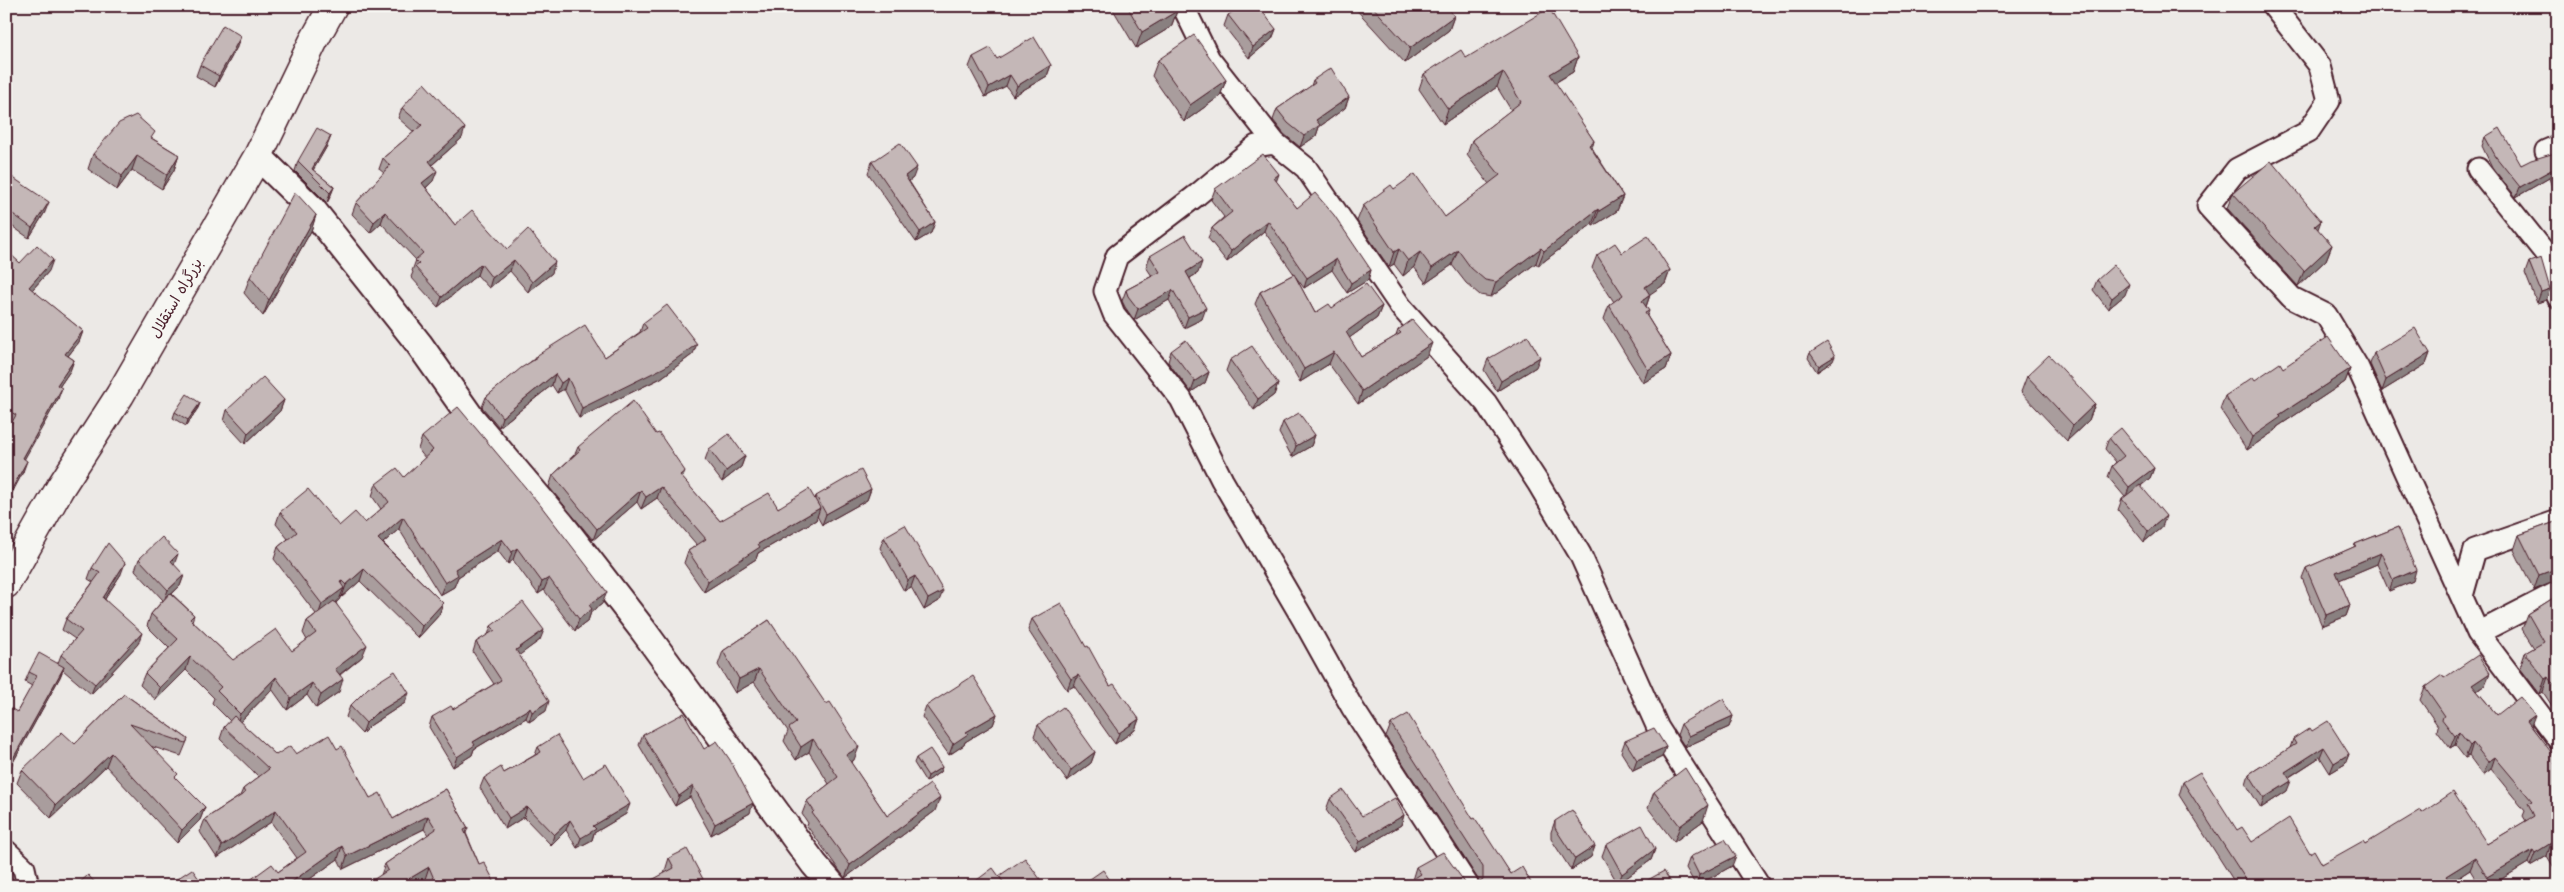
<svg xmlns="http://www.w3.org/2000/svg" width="2564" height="892" font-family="'Shantell Sans','Playpen Sans Arabic',sans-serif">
<rect width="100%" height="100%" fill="#ece9e6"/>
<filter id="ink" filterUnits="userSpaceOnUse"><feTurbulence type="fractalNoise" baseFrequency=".02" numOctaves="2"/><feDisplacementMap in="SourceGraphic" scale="10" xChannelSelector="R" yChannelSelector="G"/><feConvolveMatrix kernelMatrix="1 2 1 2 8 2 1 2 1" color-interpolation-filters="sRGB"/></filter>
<g filter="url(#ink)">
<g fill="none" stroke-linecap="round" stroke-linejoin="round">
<defs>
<path id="minor" d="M1183,6l26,53 66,84 31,25 95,139 85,96 52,80 42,71 78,174 101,158
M2273,6l47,60 9,35 -21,31 -71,37 -29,37 84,92 34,17 32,53 120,265 80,106
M1275,143l-19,3 -59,49 -80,61 -12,35 9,23 67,85 41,81 81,139 49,88 116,179
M2546,151l12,-5
M2478,169l68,85 12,43
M2462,596l13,-46 83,-29
M2478,633l80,-41
M6,851l18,17 4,18"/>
<path id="tertiary" d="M258,156l54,53 107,135 53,75 89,105 82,106 171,234 19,22"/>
<path id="trunk" d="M6,584l54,-96 60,-93 138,-239 55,-114 20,-36"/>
</defs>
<use href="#minor" stroke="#4a1f2b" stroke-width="25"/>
<use href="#tertiary" stroke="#4a1f2b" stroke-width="30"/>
<use href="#trunk" stroke="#4a1f2b" stroke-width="31"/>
<use href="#minor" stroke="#f6f6f2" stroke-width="21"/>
<use href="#tertiary" stroke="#f6f6f2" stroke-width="26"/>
<use href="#trunk" stroke="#f6f6f2" stroke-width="28"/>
</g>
<path fill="#a99d9d" stroke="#4a1f2b" d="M1111,6h63l3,5 -6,16 -35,21z
M1315,6h10l-7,5z
M1353,6h94l7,10 -5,14 -44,33z
M1228,15l48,14 -4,10 -23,19 -25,-32z
M237,47l-22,40 -19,-11 4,-11z
M973,57l24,2 54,6 -4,11 -34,20 -7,-10 -21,11 -16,-30z
M1578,57l-5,15 -18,11 39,58 -2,7 31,48 -6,15 -24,15 -1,-2 -54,42 -2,-3 -45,34 -11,-2 -14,-12 -14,-18 -26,18 -12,-16 -11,9 -9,-12 -5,3 -32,-46 6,-15 31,-17 51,28 44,-33 -22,-29 5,-15 39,-30 -14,-23 -54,37 -24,-35 5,-15 42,-16z
M1158,60l68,20 -6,16 -36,26 -32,-46z
M1313,80l36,17 -4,11 -26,19 -3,9 -16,11 -16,-13 -11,-14 4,-11 34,-23z
M402,108l60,30 -30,27 1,16 -7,7 29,37 52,24 45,24 -24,19 -18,-21 -21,17 -12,-13 -39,32 -27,-30 2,-5 -1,-1 4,-11 -35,-37 -11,10 -18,-19 4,-11 28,-30 -5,-4 4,-11 31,-26 -16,-14z
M331,136l-4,10 -14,24 21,17 -4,10 -3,6 -32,-32 3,-10z
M2485,137l36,28 37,-13v43l-3,1 -6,-18 -33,19 -24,-30 -10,-21z
M153,139l26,16 -5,15 -12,19 -30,-19 -15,20 -29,-21 5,-15z
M872,162l41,16 -4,3 26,41 -4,11 -15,9 -48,-69z
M6,177l39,35 -16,26 -23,-16z
M1276,181l21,27 74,62 -3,10 -21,13 -15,-23 -28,18 -9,-12 20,37 17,-5 50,-2 -5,12 -28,20 12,19 35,-21 2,-6 29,26 -69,48 -29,-40 -29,18 -45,-78 5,-12 34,-18 -30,-43 -37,31 -19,-24 4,-10 12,-11 -13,-17 4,-11z
M2233,193l85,37 14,15 -6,15 -28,26 -71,-78z
M316,215l-5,16 -48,85 -19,-23 6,-16z
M6,252l14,11 29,8 -17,19 51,41 -4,11 -11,14 6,4 -4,11 -11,16 -1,12 -34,60 -1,13 -13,25 -1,12 2,-84 -5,-3z
M1622,253l48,17 -5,14 -16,10 1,1 -4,12 3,4 -2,5 24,39 -5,14 -23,14 -39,-64 5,-14 5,-3 -22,-34 5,-13z
M1150,256l48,17 -8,5 12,41 -18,9 -15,-28 -35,20 -9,-13 -3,-6 4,-11 26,-14 -6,-9z
M2529,262l17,38 -9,3 -12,-30z
M2097,280l28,15 -17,14 -15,-19z
M643,323l50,31 -32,24 -82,40 -15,-29 -7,4 -5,-8 -53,42 -17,-20 4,-10 48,-38 2,-3 69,1 35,-25z
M1171,351l38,21 -4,11 -14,9 -23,-30z
M1810,353l23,8 -16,11 -9,-14z
M2374,353h56l-4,11 -44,27 -12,-27z
M1488,359l48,8 -39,24 -13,-21z
M1230,360l48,24 -4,11 -20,15 -28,-39z
M2283,368l67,1 -5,13 -68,45 -1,3 -29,20 -27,-41 5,-13z
M2027,376l68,28 -6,16 -22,21 -46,-49z
M284,400l-4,11 -35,33 -21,-23 3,-11z
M200,403l-2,5 -12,18 -13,-8 2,-6z
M1283,422l32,13 -4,11 -19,11 -13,-24z
M422,437l180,167 -11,8 -3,9 -13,10 -31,-41 -6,4 -25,-34 -5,4 -10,-13 -40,26 -4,10 -14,8 -41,-66 -16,14 60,60 -4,12 -21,23 -58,-57 -18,16 -1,-1 -2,4 -3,3 26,54 -22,18 -1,17 -23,16 -9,-13 -20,15 -15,-21 -32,33 36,33 20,-1 41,-5 33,49 23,21 53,-30 22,39 -2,5 13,31 15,17 -2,5h-65l-2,-7 -44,-4 4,-11 43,-29 -4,-6 -81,40 -5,-10 -38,27h-55l1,-3 32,-11 19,-14 -26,-36 -54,36 -17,-26 5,-13 35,-23 3,-7 16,-12 -39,-38 4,-12 6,-6 -18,-18 2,-5 -28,-28 -30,30 -16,-15 5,-12 24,-25 -22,-22 4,-12 12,-14 -28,-30 4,-11 35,6 10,10 -4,11 -8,8 22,21 -2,6 41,39 59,-9 15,-11 -4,-7 4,-12 9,-7 -42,-55 4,-12 10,-8 -12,-15 4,-12 59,14 26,-3 16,-14 -9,-13 4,-12 28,-7 21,-19 -7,-9z
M2109,438l45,30 -4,10 -9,8 21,41 -18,15 -26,-32 4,-11 3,-2 -17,-20 4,-11 4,-4 -11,-13z
M578,447l104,31 38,43 95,-22 1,-3 55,-7 -4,11 -45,25 -5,-9 -1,4 -58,33 -2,6 -52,33 -20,-29 4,-12 9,-6 -40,-47 -16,11 -4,-7 -44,38 -44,-53 4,-12 22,-21z
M709,449l36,7 -4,11 -19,15 -17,-22z
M2558,521v59l-24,10 -20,-40 5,-15z
M2398,527l15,54 -24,10 -12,-27 -38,16 11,25 -4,11 -24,10 -20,-48 4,-10 48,-21 1,-3z
M884,537l55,64 -15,9 -13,-23 -7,4 -24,-43z
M92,568l29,6 -16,25 33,45 -47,50 -28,-24 -3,7 -54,98v-61l11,-2 15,-26 -7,-4 4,-10 29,-9 3,-8 14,-16 -13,-9 4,-11 27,-37 -5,-3z
M2558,595v120l-15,-23 -3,2 -20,-26 5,-15 9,-5 -12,-19 6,-15z
M1032,619l54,28 24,39 29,33 -4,11 -20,14 -41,-58 -7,4 -39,-60z
M769,620l85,140 -3,3 36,53 48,-5 -90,67 -38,-52 1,-3 -6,-9 5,-13 22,-17 -20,-32 -13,8 -12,-19 4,-10 -34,-49 -19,11 -17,-28 5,-14z
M491,626l49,14 -21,15 27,56 -17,11 -3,-4 -52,31 -2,6 -19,12 -24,-40 3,-10 21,-8 41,-25 -21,-32 3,-10 12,-7z
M2444,678l41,7 -8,6 20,24 34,10 27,43v106l-11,-18 -17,10 -2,-3 -38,23h-10l-10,-16 -20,13 2,3h-215l-58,-91 4,-13 54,48 15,12 58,11 12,11 43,-20 57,-31 65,31 39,-23 -3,-5 2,-5 -34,-42 -8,6 -14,-19 -4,2 -10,-13 -5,3 -13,-17 1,-5 -18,-26 5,-13z
M124,694l64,45 -7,17 -31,-10 26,32 29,29 -5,13 -23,23 -71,-77 -55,52 -34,-35 5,-13 53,-26z
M405,703l-34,22 -9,9 -16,-17 4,-11z
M926,706l71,8 -4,11 -28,17 -1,3 -15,10 -27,-38z
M1733,716l-4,11 -44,20 -8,-12 4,-11z
M1391,724l82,95 38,55 22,12 -54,-3 -1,-4 -92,-142z
M1038,725l57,27 -4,11 -24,18 -33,-45z
M2312,731l37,23 -4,10 -15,9 -10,-16 -32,21 -1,13 -26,17 -15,-24 3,-10 41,-26 3,-9z
M643,735l61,14 46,64 -39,22 -21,-38 -15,9 -36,-61z
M1625,741l41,6 -4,10 -29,14 -12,-19z
M538,747l45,31 43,36 -32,19 -2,7 -15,8 -11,-18 -15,15 -27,-28 -19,12 -25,-41 4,-10 20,-5 31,-18z
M916,758l26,9 -2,5 -14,10 -12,-19z
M1654,792l49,29 -29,21 -26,-34z
M1330,799l32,17 42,-1 -3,10 -45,27 -30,-42z
M1555,821l40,25 -4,11 -20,13 -20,-31v-7z
M1606,845l49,4 -4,11 -33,24 -16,-28z
M1690,857l42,9 -36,20 -10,-18z
M669,858l34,21 -3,7h-59l23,-12z
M1416,867l50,17 -54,-4z"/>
<path fill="#898080" stroke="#4a1f2b" d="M1320,6h5l-7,5z
M1177,11l-6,16 -35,21 6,-16z
M1454,16l-5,14 -44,33 5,-15z
M1276,29l-4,10 -23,19 4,-11z
M241,36l-4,11 -22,40 4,-11z
M1578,57l-5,15 -29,17 6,-15z
M1051,65l-4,11 -34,20 4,-10z
M1503,72l-6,15 -54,37 5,-15z
M1010,75l-4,11 -21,11 4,-10z
M1226,80l-6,16 -36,26 6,-17z
M1349,97l-4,11 -26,19 -3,9 -16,11 4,-11 12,-16z
M465,128l-3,10 -37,33 4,-10z
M331,136l-4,10 -16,28 1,-5z
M1594,141l-5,15v-11z
M179,155l-5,15 -12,19 5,-14z
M137,156l-5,14 -15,20 5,-14z
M917,167l-4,11 -12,9 4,-11z
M2553,169l-4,9 -33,19 4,-10z
M437,171l-4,10 -14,13 3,-11z
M1279,174l-4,11 -1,-7z
M334,187l-4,10 -3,6 3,-10z
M2558,187v8l-3,1z
M1623,196l-6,15 -24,15 6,-15z
M49,202l-4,10 -16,26 3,-10z
M1598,209l-6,15 -54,42 6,-15z
M385,212l-4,11 -11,10 4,-11z
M316,215l-5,16 -48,85 6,-16z
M1268,221l-4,10 -37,31 4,-11z
M2321,221l-6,16v-11z
M935,222l-4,11 -15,9 4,-10z
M2332,245l-6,15 -28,26 6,-15z
M1541,248l-5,15 -45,34 5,-15z
M1399,249l-5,15 -5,3 5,-15z
M1458,250l-6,15 -26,18 6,-15z
M1420,252l-6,15 -11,9 5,-15z
M1336,259l-4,11 -28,18 3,-10z
M53,260l-4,11 -24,27 4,-11z
M514,260l-4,11 -21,17 3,-10z
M555,262l-3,11 -24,19 4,-10z
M1202,262l-4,11 -16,10 4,-11z
M481,264l-4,11 -39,32 4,-10z
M1371,270l-3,10 -21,13 4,-10z
M1670,270l-5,14 -25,17 5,-14z
M2129,284l-4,11 -17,14 4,-11z
M2550,289l-4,11 -9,3 4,-11z
M1173,290l-4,10 -35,20 4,-11z
M1650,295l-5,14 -3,-8z
M1382,306l-5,12 -36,26 5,-12z
M1206,308l-4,11 -18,9 4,-11z
M83,331l-4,11 -18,23 4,-11z
M1432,343l-5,13 -69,48 4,-13z
M697,344l-4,10 -32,24 -82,40 3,-10z
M1334,352l-5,12 -29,18 4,-13z
M2430,353l-4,11 -44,27 4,-11z
M1671,355l-5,14 -23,14 5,-13z
M1835,356l-2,5 -16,11 2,-6z
M1540,357l-4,10 -39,24 4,-10z
M74,360l-4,11 -17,25 4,-11z
M2350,369l-5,13 -68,45 -1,3 -29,20 5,-13 27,-22z
M1209,372l-4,11 -14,9 4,-11z
M555,374l-3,11 -53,42 3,-10z
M568,378l-4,11 -7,4 4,-10z
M1278,384l-4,11 -20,15 4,-11z
M62,388l-4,11 -39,70 4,-11z
M284,400l-4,11 -35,33 3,-11z
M200,403l-2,5 -12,18 2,-6z
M2095,404l-6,16 -22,21 6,-16z
M1315,435l-4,11 -19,11 4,-11z
M745,456l-4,11 -19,15 4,-11z
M27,461l-4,11 -17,31 2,-7z
M2154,468l-4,10 -24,20 3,-11z
M685,471l-5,12v-8z
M661,487l-4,11 -16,11 5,-12z
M871,489l-4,11 -45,25 4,-11z
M641,490l-4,12 -44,38 4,-11z
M13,498l-4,11 -3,5v-3z
M820,508l-4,12 -58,33 -2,6 -52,33 4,-11 50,-37z
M2166,516l-4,11 -18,15 4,-11z
M403,517l-4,12 -25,22 4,-12z
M502,539l-4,12 -40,26 -4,10 -14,8 5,-12 10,-14z
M517,548l-4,12 -5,4 4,-12z
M2381,553l-4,11 -45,19 4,-11z
M178,554l-4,11 -3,-4z
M125,563l-4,11 -22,34 4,-10z
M2558,568v12l-24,10 5,-15z
M364,569l-4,12 -18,16 4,-12z
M2416,570l-3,11 -24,10 4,-11z
M184,575l-4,11 -16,15 4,-11z
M915,576l-4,11 -7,4 4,-11z
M549,578l-5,12 -6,4 4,-12z
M342,581l-5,12 7,-5 -5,12 -21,16 4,-12z
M943,591l-4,10 -15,9 4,-11z
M607,592l-5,12 -11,8 -3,9 -13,10 4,-12 10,-14z
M443,603l-4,12 -21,23 4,-12z
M2350,605l-4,11 -24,10 4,-11z
M544,630l-4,10 -27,20 3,-10z
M142,633l-4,11 -47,50 4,-10z
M367,645l-5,12 -31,24 4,-12z
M190,657l-4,13 -30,30 4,-12z
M64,667l-4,10 -54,98v-4z
M759,669l-5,13 -19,11 4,-14z
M2490,673l-5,12 -17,12 4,-12z
M1078,675l-4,11 -7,4 4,-11z
M276,677l-4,12 -36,37 4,-12z
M2548,677l-5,15 -3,2 5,-15z
M343,679l-4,13 -23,16 5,-13z
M312,683l-5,12 -20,15 4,-12z
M409,693l-4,10 -34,22 -9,9 4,-11 9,-9z
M549,701l-3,10 -17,11 3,-10z
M530,708l-4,10 -52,31 -2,6 -19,12 4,-10 16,-15z
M997,714l-4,11 -28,17 -1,3 -15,10 4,-11 13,-12z
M2535,715l-5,13 -3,-7z
M1733,716l-4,11 -44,20 4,-11z
M1139,719l-4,11 -20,14 4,-11z
M2459,732l-4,13 -5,3 5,-12z
M813,739l-4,13 -13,8 5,-13z
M2473,743l-4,13 -4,2 5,-12z
M859,747l-5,13 -13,9 5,-14z
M1666,747l-4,10 -29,14 4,-11z
M2324,747l-4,10 -39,25 4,-10z
M1095,752l-4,11 -24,18 4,-11z
M111,753l-5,13 -55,52 5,-13z
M2349,754l-4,10 -15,9 4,-10z
M2495,757l-4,12 -8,6 5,-13z
M942,767l-2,5 -14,10 2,-6z
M2291,781l-4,10 -26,17 3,-10z
M693,786l-3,11 -15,9 4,-10z
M940,798l-5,13 -90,67 5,-13z
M753,803l-3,10 -39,22 4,-11z
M630,804l-4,10 -32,19 -2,7 -15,8 4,-10 12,-12z
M1708,805l-5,16 -29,21 6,-16z
M205,807l-5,13 -23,23 5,-13z
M527,807l-3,10 -19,12 4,-11z
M276,810l-5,12 -54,36 5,-12z
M1404,815l-3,10 -45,27 4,-11z
M428,816l-4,13 -81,40 4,-13z
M570,820l-4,10 -15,15 3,-10z
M2551,843l-4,13 -17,10 5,-13z
M342,846l-4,13 -38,27h-11l1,-3z
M1595,846l-4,11 -20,13 4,-11z
M1655,849l-4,11 -33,24 4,-10z
M2533,850l-5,13 -38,23h-6l3,-9z
M1736,856l-4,10 -36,20 3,-11z
M2475,858l-5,12 -25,16 1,-10z
M429,867l-4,12 -11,7h-17z
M703,879l-3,7h-10z
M494,881l-2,5h-8z"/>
<path fill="#c4b7b7" stroke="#4a1f2b" d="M1127,6h47l3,5 -35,21z
M1241,6h17l18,23 -23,18 -25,-32z
M1372,6h75l7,10 -44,32z
M1549,8l29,49 -28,17 44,67 -5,4 34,51 -24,15 -1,-2 -54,42 -3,-3 -45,34 -11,-2 -14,-12 -13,-18 -26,18 -12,-16 -12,9 -9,-12 -5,3 -31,-46 28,-21 3,4 21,-15 30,43 55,-42 -28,-35 49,-38 -18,-30 -55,37 -24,-35 37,-24 5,8z
M223,25l18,11 -22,40 -19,-11z
M1194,35l32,45 -36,25 -32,-45z
M1034,37l17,28 -34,21 -7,-11 -21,12 -16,-30 17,-9 7,11z
M1331,68l18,29 -33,23 4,5 -16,11 -16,-13 -11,-14 38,-26 -2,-3z
M424,83l41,45 -36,33 8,10 -15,12 33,42 17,-15 35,39 21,-20 27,33 -23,20 -18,-22 -22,18 -11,-14 -39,33 -27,-30 4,-3 -4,-4 8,-7 -38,-41 -11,10 -18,-19 34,-37 -7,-8 39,-33 -20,-17z
M136,115l19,17 -4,6 28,17 -12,20 -30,-19 -15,20 -29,-22 26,-31z
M317,128l14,8 -19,33 22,18 -4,6 -32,-32z
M2500,128l21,37 10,-5 27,-8v33l-5,-16 -33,18 -24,-30 -11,-20z
M900,143l17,24 -12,9 30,46 -15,10 -48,-70z
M1263,154l16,20 -5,4 23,30 18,-15 19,22 37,55 -20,13 -15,-24 -29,19 -39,-57 -37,30 -19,-23 20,-16 -17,-23z
M2271,161l50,60 -6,5 17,19 -28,26 -71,-78z
M6,177l3,3 3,-3 37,25 -17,26 -26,-19z
M295,192l21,23 -47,85 -19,-23z
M1185,235l17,27 -16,10 20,36 -18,9 -15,-27 -35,19 -10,-13 -2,-6 34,-18 -10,-16z
M1648,236l22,34 -25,17 5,8 -8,6 7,10 -4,2 26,42 -23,15 -39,-65 14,-10 -26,-40 18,-12 7,10z
M37,245l16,15 -24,27 54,44 -18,23 9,6 -17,25 5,3 -39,70 4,3 -19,35 5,2 -7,13v-78l10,-18 -10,-6v-157l1,-1 13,12z
M2541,258l9,31 -9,3 -12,-30z
M2114,265l15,19 -17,14 -15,-18z
M1294,274l21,39 14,-9 3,4 34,-24 16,22 -36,26 15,25 40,-24 -3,-3 14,-10 20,23 -70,48 -28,-39 -30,17 -44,-77z
M667,305l30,39 -32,23 -83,41 -14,-30 -7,5 -6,-9 -53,43 -16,-20 35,-29 16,-10 -1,-2 49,-31 20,32 42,-29 -4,-5z
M2415,328l15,25 -44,27 -12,-27z
M1528,336l12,21 -39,24 -13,-22z
M2328,337l22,32 -71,46 2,2 -29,20 -27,-41 28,-19 2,3 25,-17 3,5z
M1186,340l23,32 -14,9 -24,-30z
M1827,342l8,14 -16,10 -9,-13z
M1252,346l26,38 -20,15 -28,-39z
M2049,355l46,49 -22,21 -46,-49z
M263,377l21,23 -36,33 -21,-23z
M187,394l13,9 -12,17 -13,-8z
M633,401l23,33 3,-1 26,38 -5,4 40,46 49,-28 9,15 31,-19 11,19 -62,36 2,3 -52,34 -20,-30 18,-12 -45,-52 -15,10 -5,-7 -44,39 -44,-54 27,-25 -2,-3z
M458,407l83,99 66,86 -18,13 3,4 -13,10 -30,-41 -7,4 -25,-34 -5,4 -10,-13 -47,30 3,6 -13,8 -42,-66 -25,22 65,64 -21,23 -58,-57 -18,16 -4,-4 -2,1 4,6 -22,16 -44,-57 19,-15 -17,-20 28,-23 31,37 16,-14 10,11 24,-21 -13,-18 21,-16 7,9 29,-27 -11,-13z
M1299,413l16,22 -19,11 -13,-24z
M2121,428l33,40 -25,19 -17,-21 12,-10 -15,-18z
M729,434l16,22 -19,15 -17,-22z
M861,470l10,19 -45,25 -10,-18z
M2140,485l26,31 -18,15 -26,-32z
M2558,521v47l-19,7 -20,-40z
M905,525l38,66 -15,8 -13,-23 -7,4 -24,-43z
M2398,527l18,43 -23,10 -12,-27 -45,19 14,33 -24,10 -20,-47 50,-22 -1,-2z
M162,537l16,17 -7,7 13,14 -16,15 -29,-31z
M108,543l17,20 -22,35 39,35 -47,51 -34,-29 21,-24 -16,-12 34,-46 -8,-5z
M170,593l24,22 -4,4 43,41 43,-31 16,22 24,-18 -9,-12 27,-20 33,44 -32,24 8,10 -22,16 -9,-12 -21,15 -15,-21 -36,37 -23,-23 4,-4 -31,-30 -30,31 -15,-15 33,-34 -27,-25z
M2558,595v97l-10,-15 -3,2 -20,-26 19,-11 -16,-28z
M523,602l21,28 -28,20 33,51 -17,11 -2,-4 -57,34 2,3 -18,12 -25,-40 19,-11 2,3 48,-29 -25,-38 19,-12 -4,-4z
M1061,603l25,44 2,-1 22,40 4,-2 25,35 -20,14 -41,-58 -7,4 -39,-60z
M769,620l57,84 4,-2 29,45 -13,8 41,61 43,-32 10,14 -90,67 -38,-52 2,-2 -7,-10 31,-24 -25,-38 -12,8 -12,-19 7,-5 -37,-54 -20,10 -16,-28z
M39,653l25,14 -58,104v-57l4,-6 7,4 20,-36 -8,-4z
M2478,655l12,18 -18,12 25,30 23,-18 15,18 -8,6 31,40 -3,2 3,5v86l-7,-11 -16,10 -2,-3 -46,27 -12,-19 -29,18 6,10h-202l-67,-104 17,-10 37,58 5,-3 10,15 37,-24 21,35 4,-3 8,14 41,-23 2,3 56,-34 1,3 31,-21 34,52 47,-28 -6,-13 4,-2 -37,-44 -7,5 -15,-19 -3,3 -11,-14 -4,4 -14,-18 4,-2 -20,-29 17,-12 2,3z
M395,671l14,22 -34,21 -9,9 -16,-17 18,-18z
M973,676l24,38 -31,18 2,2 -15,10 -27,-38z
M124,694l64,45 -2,4 -56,-19 48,50 -3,3 30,30 -23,23 -71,-77 -55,52 -34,-35 40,-38 13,12z
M1723,699l10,17 -44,20 -8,-12z
M1063,707l32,45 -24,18 -33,-45z
M684,713l20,36 13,-8 13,19 23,43 -38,21 -22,-38 -14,10 -36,-61z
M1408,714l65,105 2,-1 36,56 11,-7 11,19h-59l9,-6v-13l-92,-143z
M234,716l42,39 14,-9 6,8 33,-19 8,14 5,-3 28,52 10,-5 13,26 53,-30 22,39 -4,2 15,34 5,-2 10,19 -10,5h-47l-8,-19 -32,19h-33l24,-16 -3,-6 51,-35 -8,-13 -81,40 -5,-10 -52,37 2,3h-44l-2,-3 26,-19 6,8 28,-20 -30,-42 -54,36 -17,-27 40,-26 -2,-4 26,-20 -45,-42z
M2328,721l21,33 -15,9 -10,-16 -39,25 6,9 -27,17 -15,-24 47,-30 -3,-5 17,-11 2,3z
M1654,728l12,19 -29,13 -12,-19z
M557,735l26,43 23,-14 24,40 -37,22 3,3 -15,9 -11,-18 -16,15 -27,-28 -18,11 -25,-40 17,-11 3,6 37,-21 -3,-5z
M930,749l12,18 -14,9 -12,-18z
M1685,768l23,37 -28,21 -26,-34z
M1343,790l19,26 33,-18 9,17 -44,26 -30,-42z
M1572,810l23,36 -20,13 -20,-31v-7z
M1642,825l13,24 -33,25 -16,-29z
M1725,839l11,17 -37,19 -9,-18z
M687,849l16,30 -13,7h-49l33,-18 -5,-10z
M1443,852l23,32 7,2h-71l19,-12 -5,-7z
M1025,858l20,28h-39l-7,-10z
M993,868l13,18h-37z
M192,869l12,17h-38z
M1103,870l11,16h-34z
M1664,871l9,15h-36z
M88,875l10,11h-22z
M358,882l3,4h-7z
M587,883l1,3h-8z"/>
</g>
<g text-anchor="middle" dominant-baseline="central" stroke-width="5" stroke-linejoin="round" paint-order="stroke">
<g font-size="15" fill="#4a1f2b" stroke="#f6f6f2">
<text transform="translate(176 298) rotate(-60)">بزرگراه استقلال</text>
</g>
</g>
<rect width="2564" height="892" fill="none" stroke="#f6f6f2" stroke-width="25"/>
<rect x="12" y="12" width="2539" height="867" fill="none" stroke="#4a1f2b" stroke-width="2" filter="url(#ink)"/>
</svg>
